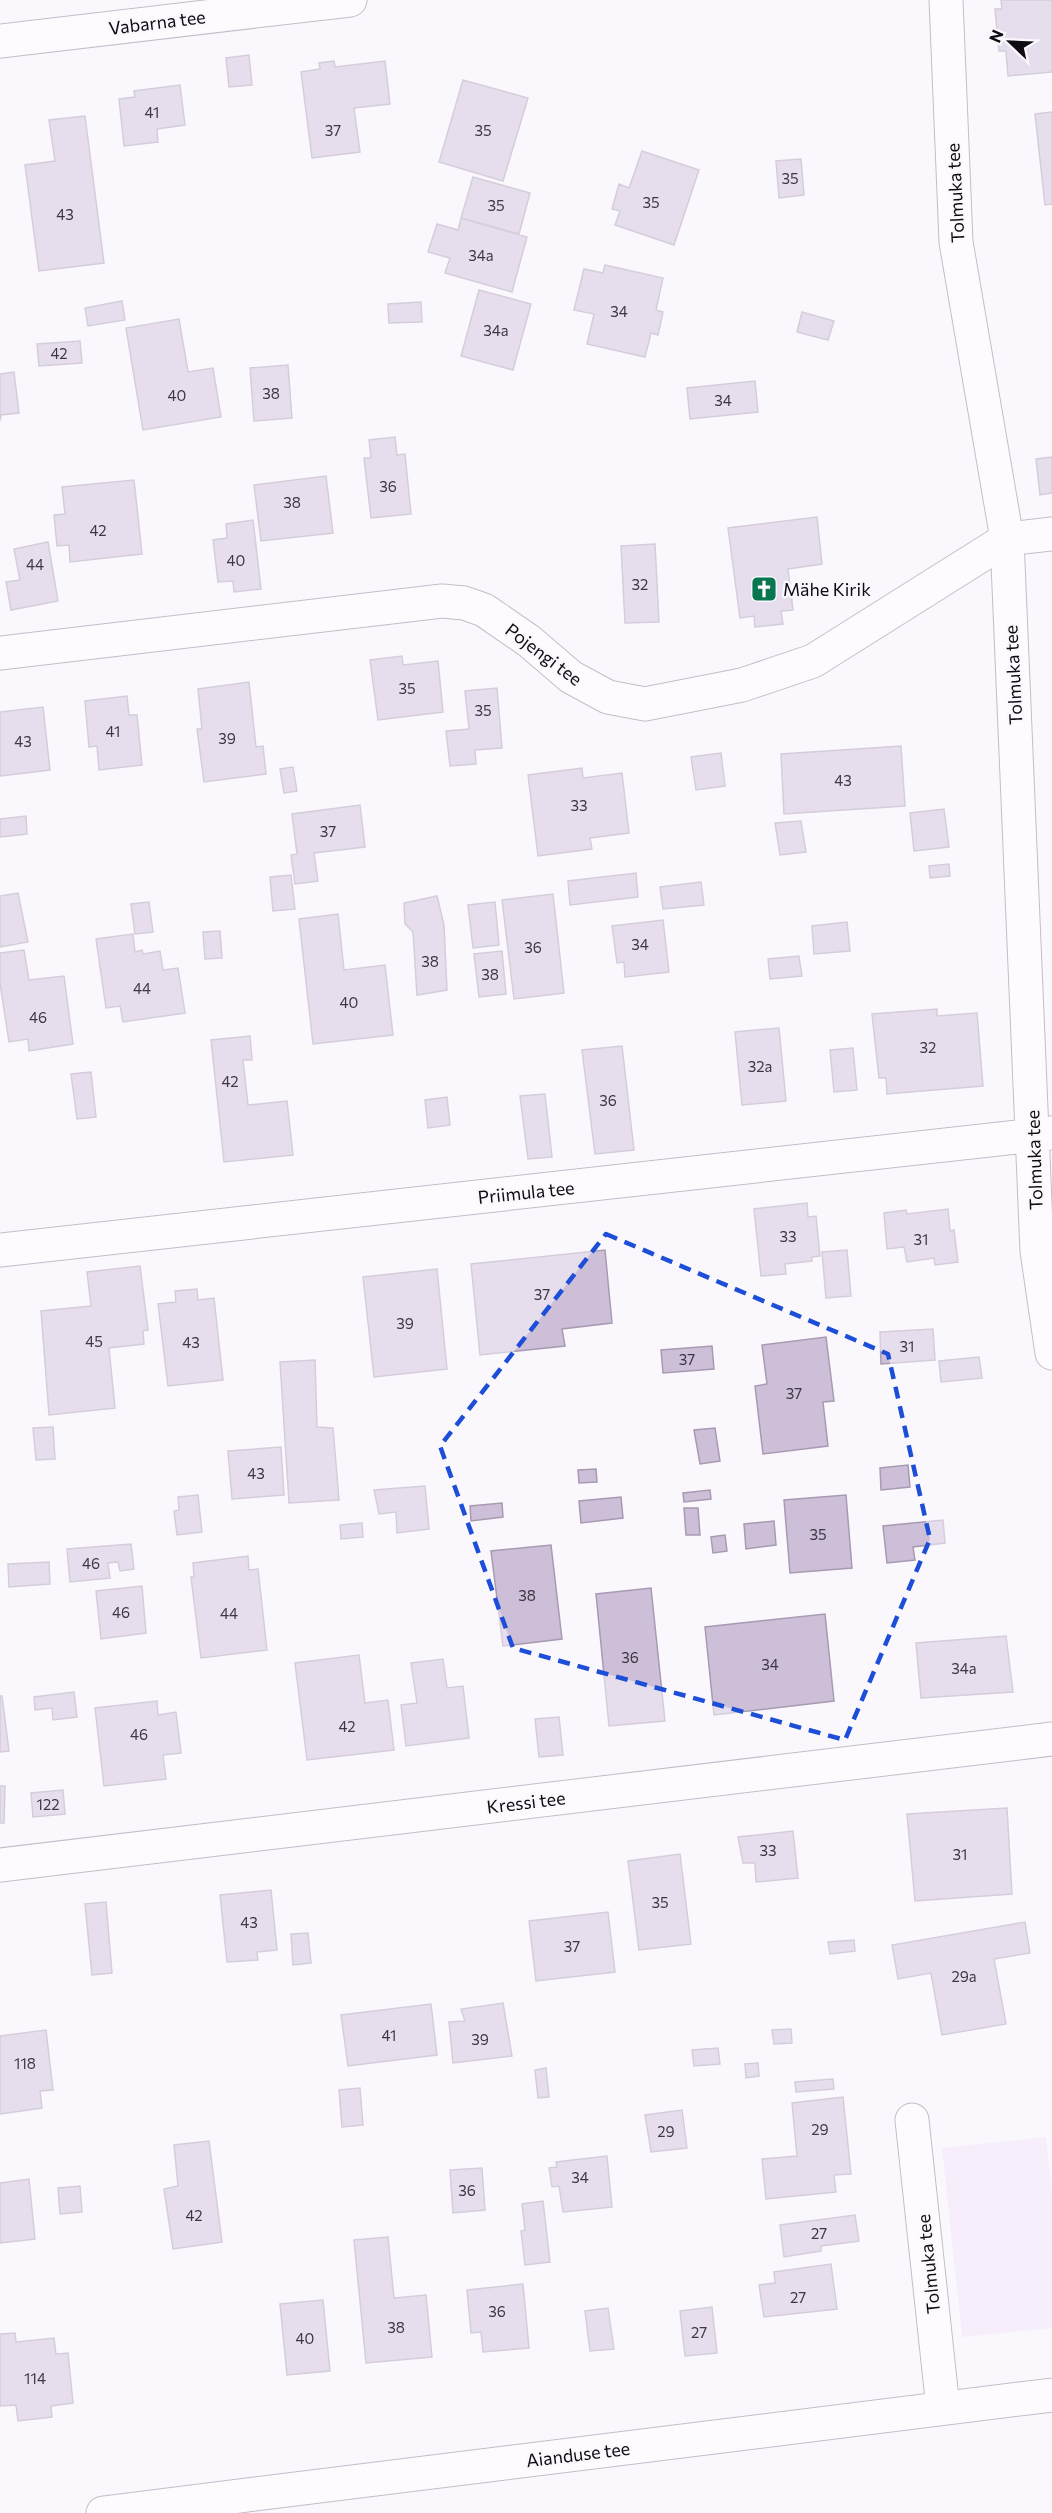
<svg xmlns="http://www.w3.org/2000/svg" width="1052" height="2513" font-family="Commissioner,sans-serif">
<rect width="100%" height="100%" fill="#fbf8fd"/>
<path fill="#efe3f8" d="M1046,2137l6,55v136l-90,9 -20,-189z"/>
<path fill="#cdbfd7" stroke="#a79ab1" stroke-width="1.5" d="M1001,0h51v72l-44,4 -2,-25h-7l-4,-42h7z
M249,55l3,30 -23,2 -3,-29z
M334,61l1,6 50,-6 5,43 -36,4 6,44 -48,6 -11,-86 19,-3 -1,-6z
M463,80l65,18 -25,83 -64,-19z
M180,85l5,40 -28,4 1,13 -34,4 -5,-47 16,-2 -1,-6z
M1052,112v92l-7,1 -10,-91z
M85,116l19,147 -65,8 -14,-106 30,-4 -6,-41z
M642,151l57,19 -25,75 -59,-20 5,-14 -8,-2 7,-25 10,4z
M801,159l3,36 -25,3 -3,-37z
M473,177l57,16 -11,41 -58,-16z
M461,218l66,19 -15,55 -67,-19 5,-15 -22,-6 9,-28 21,6z
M605,265l58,13 -7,32 7,2 -5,23 -7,-2 -6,24 -58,-13 7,-30 -20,-4 10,-41 19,4z
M479,290l52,14 -18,66 -52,-14z
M122,301l3,19 -37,6 -3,-18z
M421,302l1,20 -33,1 -1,-19z
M802,312l32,9 -6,19 -31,-8z
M179,319l9,53 25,-4 8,49 -78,13 -17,-102z
M80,341l2,22 -43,3 -2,-22z
M288,365l4,53 -38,3 -4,-53z
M14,372l5,41 -18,2 -1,6v-47z
M755,381l3,31 -68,7 -3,-31z
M395,437l2,18 8,-1 6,60 -40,4 -7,-60h7l-2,-18z
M1052,457v36l-12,2 -4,-36z
M326,476l7,57 -72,8 -7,-56z
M134,480l8,74 -72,8 -1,-17 -12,1 -3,-31 11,-1 -3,-27z
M817,517l5,47 -34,5 5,41 -12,1 2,13 -28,3 -1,-11 -14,2 -12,-90z
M253,520l8,69 -27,3 -1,-11 -15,1 -5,-42 14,-2 -1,-14z
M48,542l10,59 -47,9 -5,-28 14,-2 -6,-31z
M655,544l4,78 -34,1 -4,-77z
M402,656l1,9 35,-4 5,51 -65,8 -8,-60z
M249,682l7,65 7,-1 3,28 -62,8 -7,-53h5l-4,-40z
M497,688l5,60 -27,2 1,14 -26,2 -4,-35 23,-2 -4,-38z
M127,696l2,19h8l5,50 -43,5 -2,-24 -8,1 -4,-46z
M43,707l7,63 -50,6v-64z
M901,746l4,60 -121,8 -3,-60z
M721,753l4,33 -29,4 -5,-33z
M293,767l4,24 -13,2 -4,-24z
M582,768l1,10 39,-5 7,60 -39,5 2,11 -54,7 -10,-81z
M360,805l5,42 -51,6 4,28 -23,3 -4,-29 6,-1 -5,-40z
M944,809l5,38 -35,4 -4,-38z
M26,816l1,18 -27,3v-18z
M801,821l5,31 -26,3 -5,-32z
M949,864l1,12 -20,2 -1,-12z
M636,873l2,24 -68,8 -2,-24z
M291,875l4,34 -22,2 -3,-34z
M701,882l3,23 -41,4 -3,-22z
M18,893l10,49 -28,5v-51z
M553,894l11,99 -50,6 -12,-99z
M437,896l7,29 3,65 -30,5 -4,-63 -8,-8 -1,-21z
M149,902l4,30 -18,2 -4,-30z
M495,902l4,43 -26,3 -5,-43z
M338,914l6,56 41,-5 8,70 -80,9 -14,-125z
M663,920l6,52 -44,5 -1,-15 -7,1 -5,-37z
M847,922l3,29 -36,3 -2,-28z
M220,931l2,27 -17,1 -2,-27z
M133,934l2,18 7,-2 1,4 17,-3 3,19 15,-2 7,45 -62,9 -3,-16 -14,2 -10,-69z
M24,950l5,30 35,-4 9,68 -44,7 -1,-12 -19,3 -9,-59v-30z
M502,951l4,43 -27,3 -5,-43z
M799,956l3,20 -32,3 -2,-20z
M937,1009v7l40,-3 6,73 -96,8 -1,-16h-7l-7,-64z
M779,1028l7,73 -44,4 -7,-73z
M250,1036l2,24h-9l5,45 39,-4 6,54 -69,7 -13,-122z
M622,1046l12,104 -39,4 -13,-104z
M853,1048l4,42 -23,2 -4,-42z
M91,1072l5,45 -19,2 -6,-45z
M545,1094l7,63 -24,2 -8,-63z
M447,1097l3,28 -22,3 -3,-28z
M807,1203l1,14 8,-1 4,40 -8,1v4l-27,3 1,10 -25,2 -7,-67z
M948,1209l2,22 4,-1 4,32 -23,3 -1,-7 -27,4 -3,-15 -17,2 -3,-36 22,-3 1,4z
M605,1250l7,73 -50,6 3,17 -85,9 -9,-91z
M847,1250l4,46 -25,2 -4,-46z
M140,1266l8,64 -5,1 1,13 -35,4 6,60 -66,7 -8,-104 50,-5 -4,-34z
M437,1269l10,100 -73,8 -11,-100z
M197,1289l1,11 16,-2 9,82 -55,6 -10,-82 18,-2 -1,-11z
M933,1329l2,31 -54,4 -1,-32z
M826,1337l8,64 -11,1 5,44 -65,8 -8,-68 12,-2 -5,-39z
M712,1346l2,23 -51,4 -2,-23z
M979,1357l3,21 -41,4 -2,-21z
M315,1360l2,67 16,1 6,72 -50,3 -9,-141z
M53,1427l2,32 -19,1 -3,-32z
M715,1428l5,33 -20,3 -6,-34z
M281,1447l3,48 -52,4 -4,-48z
M908,1465l2,22 -29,3 -1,-22z
M596,1469l1,13 -18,1 -1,-13z
M425,1486l4,43 -32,4 -1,-21 -17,2 -5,-24z
M710,1490l1,9 -27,3 -1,-9z
M198,1495l4,37 -25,3 -3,-24 5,-1 -1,-13z
M846,1495l6,73 -62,5 -6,-73z
M621,1497l2,21 -42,5 -2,-22z
M502,1503l1,14 -32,4 -1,-15z
M684,1508h14l2,27h-14z
M943,1520l2,23 -32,4 2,13 -28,3 -4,-37z
M774,1521l2,24 -30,4 -2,-25z
M362,1523l1,14 -22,2 -1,-14z
M725,1535l2,16 -14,2 -2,-16z
M131,1544l3,25 -14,2 -2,-9 -10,1 2,15 -40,4 -3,-33z
M551,1545l11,94 -59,7 -12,-95z
M248,1556l1,14 9,-1 9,81 -66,8 -10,-81h3l-1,-14z
M49,1562l1,22 -41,3 -1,-23z
M142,1586l4,47 -45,6 -5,-48z
M651,1588l14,133 -56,5 -13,-132z
M825,1614l9,87 -120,14 -9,-88z
M1006,1636l7,56 -92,6 -5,-55z
M359,1655l6,48 23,-3 6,50 -87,10 -12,-97z
M443,1659l4,29 16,-2 6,52 -63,8 -5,-41 16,-2 -6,-40z
M74,1692l3,25 -24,3 -1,-12 -17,2 -1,-13z
M0,1696h2l7,55 -9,1z
M157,1701l1,14 18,-3 5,41 -18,2 3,24 -62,7 -9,-78z
M559,1717l4,38 -24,2 -4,-38z
M0,1786h5l-1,37h-4z
M63,1790l2,24 -32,3 -2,-24z
M1007,1808l5,86 -97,7 -8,-87z
M793,1831l5,47 -42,4 -1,-19h-12l-5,-26z
M680,1854l11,90 -52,6 -11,-89z
M271,1890l6,60 -20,2 1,8 -31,2 -7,-67z
M106,1902l6,71 -20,2 -7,-71z
M608,1912l7,60 -79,9 -7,-60z
M1025,1922l5,31 -36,6 12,65 -64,11 -11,-62 -33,6 -6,-34z
M308,1933l3,30 -18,2 -2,-31z
M854,1940l1,11 -25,3 -2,-12z
M503,2003l9,53 -59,7 -4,-41 16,-1 -4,-12z
M431,2004l6,51 -89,11 -7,-51z
M791,2029l1,14 -18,1 -2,-14z
M46,2030l7,60 -13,1 2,17 -42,6v-78z
M718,2048l2,16 -26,2 -2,-16z
M758,2063l1,13 -13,2 -1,-14z
M546,2068l3,29 -11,1 -3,-28z
M833,2079l1,10 -38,3 -1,-10z
M360,2088l3,37 -21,2 -3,-37z
M843,2097l8,77 -17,1 2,17 -70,7 -4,-40 35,-3 -5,-53z
M682,2110l5,38 -36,4 -6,-37z
M209,2141l13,101 -49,7 -9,-60 14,-3 -4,-41z
M607,2156l5,51 -49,5 -4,-26 -7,1 -3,-19 8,-1 -1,-5z
M482,2168l3,42 -32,3 -3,-43z
M29,2179l6,60 -35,4v-60z
M80,2186l2,26 -22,2 -2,-26z
M543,2201l7,61 -25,3 -4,-34 4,-1 -3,-26z
M855,2215l4,26 -38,5v5l-37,6 -4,-32z
M388,2237l6,61 32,-3 6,62 -66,6 -12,-123z
M831,2264l6,45 -73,8 -5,-32 16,-2 -1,-11z
M523,2284l6,64 -46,4 -2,-20 -10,1 -4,-43z
M323,2300l7,71 -43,4 -7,-71z
M712,2307l5,46 -32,3 -5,-45z
M608,2308l6,41 -24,2 -5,-40z
M15,2333l1,9 38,-4 2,16 12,-1 5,50 -22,3 1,11 -34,4 -2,-16 -16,1v-72z"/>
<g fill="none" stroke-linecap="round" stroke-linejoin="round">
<defs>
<path id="minor" d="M946,0l10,242 51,297 30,712 15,102
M0,41l350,-41
M0,653l442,-52 22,2 20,7 45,31 42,36 37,20 37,7 97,-19 71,-24 194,-122 45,-5
M0,1250l1052,-117
M0,1865l1052,-126
M912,2120l31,288
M103,2513l949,-118"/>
</defs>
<use href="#minor" stroke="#83768c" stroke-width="35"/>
<use href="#minor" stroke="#fff" stroke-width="33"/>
</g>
<path d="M0 0H1052V2513H0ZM606,1234l282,120 42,185 -85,201 -332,-92 -73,-202z" fill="#fbf8fd" fill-opacity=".55" fill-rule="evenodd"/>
<path fill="none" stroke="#1d4ed8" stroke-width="4.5" stroke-dasharray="12 8" stroke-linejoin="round" d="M606,1234l282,120 42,185 -85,201 -332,-92 -73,-202z"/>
<defs>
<symbol id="church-square" viewBox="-11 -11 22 22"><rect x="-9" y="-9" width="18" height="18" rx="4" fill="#0a764f" stroke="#fbf8fd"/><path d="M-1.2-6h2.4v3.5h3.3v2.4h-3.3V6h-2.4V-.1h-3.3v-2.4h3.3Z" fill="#fff"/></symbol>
</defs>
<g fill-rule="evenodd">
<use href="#church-square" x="749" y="574" width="30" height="30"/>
</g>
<g text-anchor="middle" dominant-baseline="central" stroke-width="4.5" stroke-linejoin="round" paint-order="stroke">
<g font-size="15" fill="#3f3844">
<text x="152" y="112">41</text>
<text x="333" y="130">37</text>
<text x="483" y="130">35</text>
<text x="790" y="178">35</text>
<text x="651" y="202">35</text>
<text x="496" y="205">35</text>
<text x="65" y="214">43</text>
<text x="481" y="255">34a</text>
<text x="619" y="311">34</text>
<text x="496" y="330">34a</text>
<text x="59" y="353">42</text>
<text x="271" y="393">38</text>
<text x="177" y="395">40</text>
<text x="723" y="400">34</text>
<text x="388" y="486">36</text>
<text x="292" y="502">38</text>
<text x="98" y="530">42</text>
<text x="236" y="560">40</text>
<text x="35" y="564">44</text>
<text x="640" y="584">32</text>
<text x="407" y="688">35</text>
<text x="483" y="710">35</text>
<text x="113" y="731">41</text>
<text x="227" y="738">39</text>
<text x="23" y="741">43</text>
<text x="843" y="780">43</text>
<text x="579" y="805">33</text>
<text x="328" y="831">37</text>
<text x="640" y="944">34</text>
<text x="533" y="947">36</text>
<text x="430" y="961">38</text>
<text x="490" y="974">38</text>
<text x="142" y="988">44</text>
<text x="349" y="1002">40</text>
<text x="38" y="1017">46</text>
<text x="928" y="1047">32</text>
<text x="760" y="1066">32a</text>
<text x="230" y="1081">42</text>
<text x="608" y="1100">36</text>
<text x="788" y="1236">33</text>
<text x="921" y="1239">31</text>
<text x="542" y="1294">37</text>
<text x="405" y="1323">39</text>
<text x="94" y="1341">45</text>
<text x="191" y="1342">43</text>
<text x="907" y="1346">31</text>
<text x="687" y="1359">37</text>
<text x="794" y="1393">37</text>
<text x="256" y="1473">43</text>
<text x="818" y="1534">35</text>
<text x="91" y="1563">46</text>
<text x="527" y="1595">38</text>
<text x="121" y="1612">46</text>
<text x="229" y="1613">44</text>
<text x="630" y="1657">36</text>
<text x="770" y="1664">34</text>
<text x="964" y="1668">34a</text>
<text x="347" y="1726">42</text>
<text x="139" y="1734">46</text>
<text x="48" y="1804">122</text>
<text x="768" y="1850">33</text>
<text x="960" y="1854">31</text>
<text x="660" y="1902">35</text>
<text x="249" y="1922">43</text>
<text x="572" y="1946">37</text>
<text x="964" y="1976">29a</text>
<text x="389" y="2035">41</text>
<text x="480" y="2039">39</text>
<text x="25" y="2063">118</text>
<text x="820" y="2129">29</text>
<text x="666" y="2131">29</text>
<text x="580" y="2177">34</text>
<text x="467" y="2190">36</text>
<text x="194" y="2215">42</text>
<text x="819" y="2233">27</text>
<text x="798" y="2297">27</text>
<text x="497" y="2311">36</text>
<text x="396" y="2327">38</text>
<text x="699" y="2332">27</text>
<text x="305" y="2338">40</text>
<text x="35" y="2378">114</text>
</g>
<g font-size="18" fill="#100b13" stroke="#fbf8fd">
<text transform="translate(157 22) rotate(-7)">Vabarna tee</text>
<text transform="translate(955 193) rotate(-93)">Tolmuka tee</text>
<text transform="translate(544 654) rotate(37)">Pojengi tee</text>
<text transform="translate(1013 675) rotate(-93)">Tolmuka tee</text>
<text transform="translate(1034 1160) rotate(-92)">Tolmuka tee</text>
<text transform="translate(526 1192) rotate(-6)">Priimula tee</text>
<text transform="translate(526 1802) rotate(-7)">Kressi tee</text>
<text transform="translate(928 2264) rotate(-96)">Tolmuka tee</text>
<text transform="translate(578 2454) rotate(-7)">Aianduse tee</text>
</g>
<g font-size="18" fill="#100b13" stroke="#fbf8fd" text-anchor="start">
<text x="783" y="589">Mähe Kirik</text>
</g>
</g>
<g transform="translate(1010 42) rotate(293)" stroke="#fbf8fd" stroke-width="4.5" paint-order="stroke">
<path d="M0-4.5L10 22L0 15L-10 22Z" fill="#100b13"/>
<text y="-9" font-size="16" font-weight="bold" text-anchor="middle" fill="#100b13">N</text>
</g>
</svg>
